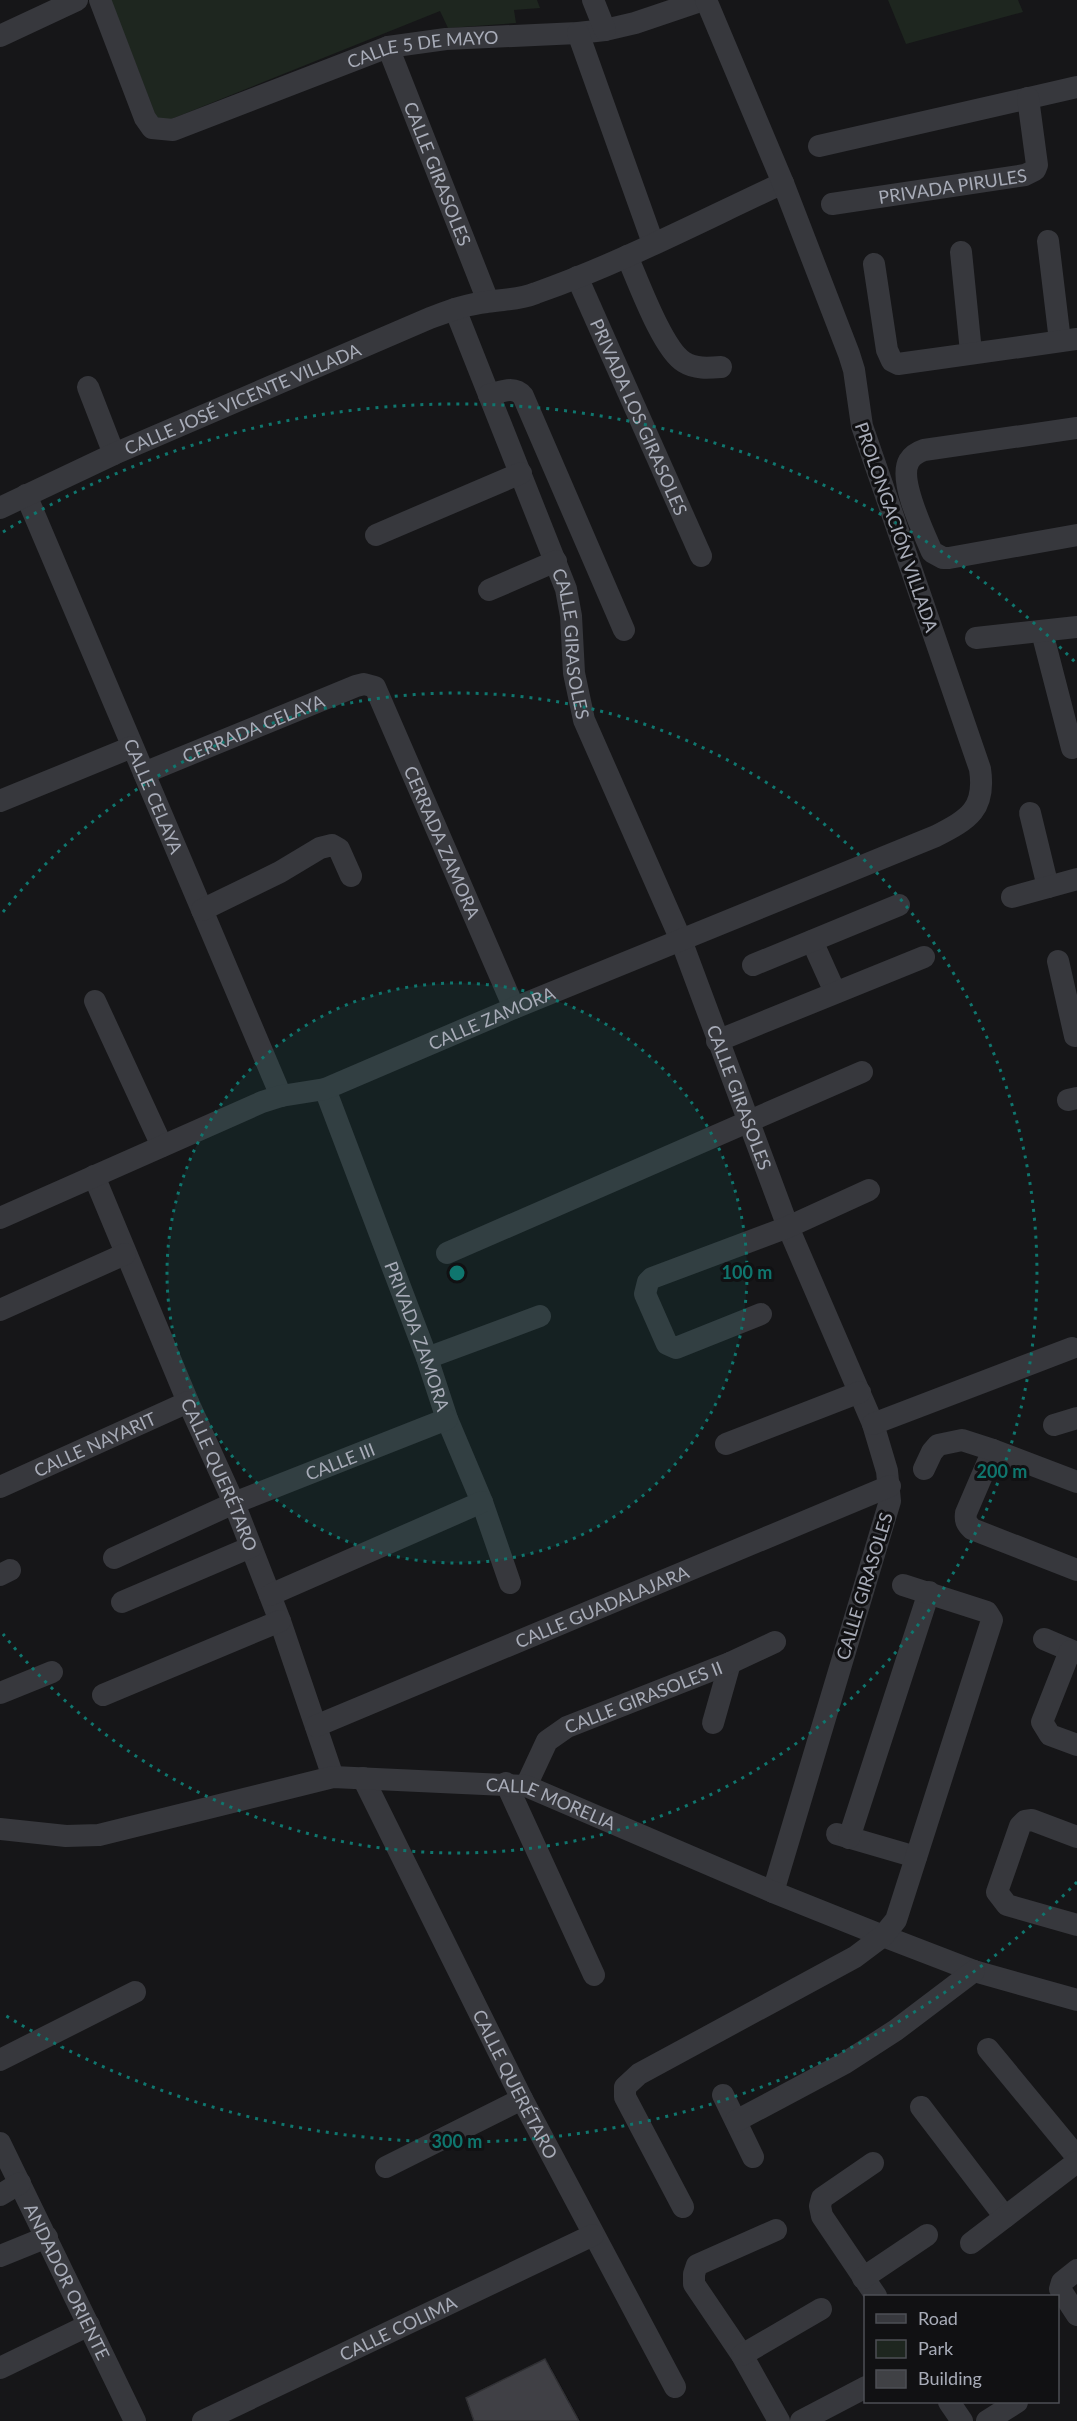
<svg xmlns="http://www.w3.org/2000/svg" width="1077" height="2421" font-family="Lato,sans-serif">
<defs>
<filter id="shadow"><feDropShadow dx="3.5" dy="6" stdDeviation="0" flood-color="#0009"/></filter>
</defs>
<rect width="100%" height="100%" fill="#161618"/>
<path fill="#1e261f" d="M111,0h426l3,8 -26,2 2,13 -68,5 -8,-17 -281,113z
M888,0h130l5,12 -117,32z"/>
<path fill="#404145" stroke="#303034" stroke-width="1.5" filter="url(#shadow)" d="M545,2359l34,62h-105l-8,-23z"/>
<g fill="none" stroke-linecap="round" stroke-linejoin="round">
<g stroke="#37383d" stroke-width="22">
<path id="s1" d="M100,0l45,118 7,10 21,2 215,-83 58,-8 132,-6 27,-3 30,-7 68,-23"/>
<path d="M593,0l12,30"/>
<path d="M578,33l75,210"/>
<path d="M0,36l77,-36"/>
<path id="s2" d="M388,47l100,254"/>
<path d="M819,146l258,-59"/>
<path id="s3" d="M832,204l193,-29 10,-5 2,-5 -9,-67"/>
<path d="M1048,241l12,100"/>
<path d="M961,252l10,100"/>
<path d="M627,256c11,25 36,94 57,106 11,7 24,6 37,5"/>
<path d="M874,264l13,86 5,11 6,3 179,-25"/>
<path id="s4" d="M577,277l124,279"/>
<path id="s5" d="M455,309l111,280 5,27 3,57 10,47 97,220 107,287 85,197 14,47 3,30 -117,391"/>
<path d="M88,387l26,67"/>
<path d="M489,395c12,-3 25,-10 34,1l101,234"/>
<path d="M1077,428l-153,22c-6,2 -12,6 -15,11 -11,19 15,72 23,91l11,6h6l128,-23"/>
<path id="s6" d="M26,495l255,601"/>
<path id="s7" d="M0,508l114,-54 316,-136c19,-7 37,-14 57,-16 18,-3 32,-2 49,-9 85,-30 165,-72 247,-110"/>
<path d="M376,535l145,-62"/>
<path d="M489,590l67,-29"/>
<path d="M1042,632l30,116"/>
<path d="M976,638l101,-11"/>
<path id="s8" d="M144,773l212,-87 8,-2 11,3 139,321"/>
<path d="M0,801l132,-54"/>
<path d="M1030,813l18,74"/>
<path d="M1012,897l65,-18"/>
<path d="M202,910l78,-38 40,-24 12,-3 7,4 12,27"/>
<path d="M812,941l23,51"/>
<path d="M1058,961l17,75"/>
<path d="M753,965l146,-60"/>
<path d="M95,1001l67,145"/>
<path d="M717,1041l207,-84"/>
<path id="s9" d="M325,1089l102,269 20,61 35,83 28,81"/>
<path d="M1068,1100l9,-2"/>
<path id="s10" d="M94,1176l94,226 46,101 46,118 53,156"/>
<path id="s11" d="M0,1218l262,-116 19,-6 44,-7 189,-81 422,-172c33,-17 50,-27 44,-67l-118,-343 -8,-56 -5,-16 -66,-171 -77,-183"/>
<path d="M447,1253l415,-181"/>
<path d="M0,1310l125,-56"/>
<path d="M761,1314l-85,34 -9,-4 -22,-50 3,-12 4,-4 136,-51 81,-37"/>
<path d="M427,1358l113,-42"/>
<path d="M873,1424l199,-76"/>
<path d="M1054,1425l23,-7"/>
<path d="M726,1444l134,-52"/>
<path d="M993,1450l-27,63c-1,7 0,10 6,16l105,41"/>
<path d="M924,1469l8,-17 6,-7 24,-5 31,10 84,32"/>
<path id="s12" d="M0,1487l188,-85"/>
<path id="s13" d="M114,1558l120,-55 213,-84"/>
<path d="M0,1575l10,-5"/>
<path d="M270,1595l212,-93"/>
<path d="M122,1602l129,-55"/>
<path d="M1044,1639l33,14"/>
<path d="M1070,1651l-28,71 8,13 27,10"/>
<path d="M0,1693l52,-21"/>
<path d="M103,1695l177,-74"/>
<path d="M713,1723l17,-60"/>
<path id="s14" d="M316,1726l574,-240"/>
<path id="s15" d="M363,1778l159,321 153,288"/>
<path d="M506,1783l88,192"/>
<path id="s16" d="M526,1786l21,-45 20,-14 163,-64 45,-21"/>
<path id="s17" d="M0,1829l66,7 33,-1 234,-58 193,9 247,106 110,44 91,35 103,29"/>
<path d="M837,1834l79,23"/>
<path d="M1077,1837l-45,-17 -7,1 -5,5 -23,66 10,13 70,20"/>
<path d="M849,1838l80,-246"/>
<path d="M988,2049l89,108"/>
<path d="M0,2060l135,-68"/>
<path d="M723,2095l30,62"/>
<path d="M921,2107l84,110"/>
<path d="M736,2121l109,-58 51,-33 78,-59"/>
<path id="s18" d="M0,2143l135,278"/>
<path d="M873,2163l-51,35 -2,8 2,10 54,80"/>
<path d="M386,2167l136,-68"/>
<path d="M0,2195l20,-12"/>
<path d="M683,2207l-58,-110v-10l14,-13 216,-117 28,-21 13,-16 96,-300 -5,-8 -84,-27"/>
<path d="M776,2230l-79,35 -3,9v10l48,71 37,66"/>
<path d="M971,2243l106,-81"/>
<path d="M0,2256l47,-19"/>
<path d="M1077,2270l-15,12 -2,7 17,26"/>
<path d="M863,2278l64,-43"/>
<path d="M742,2355l79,-46"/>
<path d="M0,2368l89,-43"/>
<path d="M949,2402l13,19"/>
<path id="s19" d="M203,2421l390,-186"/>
<path d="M801,2421l65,-34"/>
<path d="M987,2421l30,-19"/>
</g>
</g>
<circle cx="457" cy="1273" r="290" fill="#0f766e" fill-opacity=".12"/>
<g fill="none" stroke="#0f766e" stroke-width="3" stroke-dasharray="3 6">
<circle cx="457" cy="1273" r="290"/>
<path d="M3 912A580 580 0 1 1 3 1634"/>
<path d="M1077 1882A869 869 0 0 1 3 2014M3 532A869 869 0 0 1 1077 664"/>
</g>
<g text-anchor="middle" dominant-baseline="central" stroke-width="6" stroke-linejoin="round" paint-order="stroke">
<g font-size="18" fill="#a8acb8" stroke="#111113">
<text stroke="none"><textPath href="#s1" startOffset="424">CALLE 5 DE MAYO</textPath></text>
<text stroke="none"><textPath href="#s2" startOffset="136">CALLE GIRASOLES</textPath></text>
<text stroke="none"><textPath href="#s3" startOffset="122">PRIVADA PIRULES</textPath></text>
<text stroke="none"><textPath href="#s7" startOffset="266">CALLE JOSÉ VICENTE VILLADA</textPath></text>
<text stroke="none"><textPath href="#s4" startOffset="153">PRIVADA LOS GIRASOLES</textPath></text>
<text transform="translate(897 527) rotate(71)">PROLONGACIÓN VILLADA</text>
<text stroke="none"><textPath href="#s5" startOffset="356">CALLE GIRASOLES</textPath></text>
<text stroke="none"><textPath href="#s8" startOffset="118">CERRADA CELAYA</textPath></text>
<text stroke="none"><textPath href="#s6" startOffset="327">CALLE CELAYA</textPath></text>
<text stroke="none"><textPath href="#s8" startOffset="418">CERRADA ZAMORA</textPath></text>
<text stroke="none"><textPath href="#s11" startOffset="532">CALLE ZAMORA</textPath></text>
<text stroke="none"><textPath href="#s5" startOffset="842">CALLE GIRASOLES</textPath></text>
<text stroke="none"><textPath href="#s9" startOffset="264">PRIVADA ZAMORA</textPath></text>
<text stroke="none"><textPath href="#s12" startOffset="104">CALLE NAYARIT</textPath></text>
<text stroke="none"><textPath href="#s13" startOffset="246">CALLE III</textPath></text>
<text stroke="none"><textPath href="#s10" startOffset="324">CALLE QUERÉTARO</textPath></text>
<text transform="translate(864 1586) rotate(-73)">CALLE GIRASOLES</text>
<text stroke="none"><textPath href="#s14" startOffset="310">CALLE GUADALAJARA</textPath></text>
<text stroke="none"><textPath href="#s16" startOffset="156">CALLE GIRASOLES II</textPath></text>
<text stroke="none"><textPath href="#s17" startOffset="562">CALLE MORELIA</textPath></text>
<text stroke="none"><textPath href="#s15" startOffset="342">CALLE QUERÉTARO</textPath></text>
<text stroke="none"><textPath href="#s18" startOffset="154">ANDADOR ORIENTE</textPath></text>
<text stroke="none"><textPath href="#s19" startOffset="216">CALLE COLIMA</textPath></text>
</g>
</g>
<circle cx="457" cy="1273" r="9" fill="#0f766e" stroke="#111113" stroke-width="3"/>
<g font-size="18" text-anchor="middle" font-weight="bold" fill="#0f766e" stroke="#111113" stroke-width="6" stroke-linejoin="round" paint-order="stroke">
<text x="747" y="1279">100 m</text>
<text x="1002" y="1478">200 m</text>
<text x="457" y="2148">300 m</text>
</g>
<rect x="864" y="2295" width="195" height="108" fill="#111113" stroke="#4d4f55" stroke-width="1.5"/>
<rect x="876" y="2314" width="30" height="9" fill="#37383d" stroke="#4d4f55" stroke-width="1.5"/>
<text x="918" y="2325" font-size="18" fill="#a8acb8">Road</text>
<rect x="876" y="2340" width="30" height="18" fill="#1e261f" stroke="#4d4f55" stroke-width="1.5"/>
<text x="918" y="2355" font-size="18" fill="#a8acb8">Park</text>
<rect x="876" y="2370" width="30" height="18" fill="#404145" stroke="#4d4f55" stroke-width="1.5"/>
<text x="918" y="2385" font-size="18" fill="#a8acb8">Building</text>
</svg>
